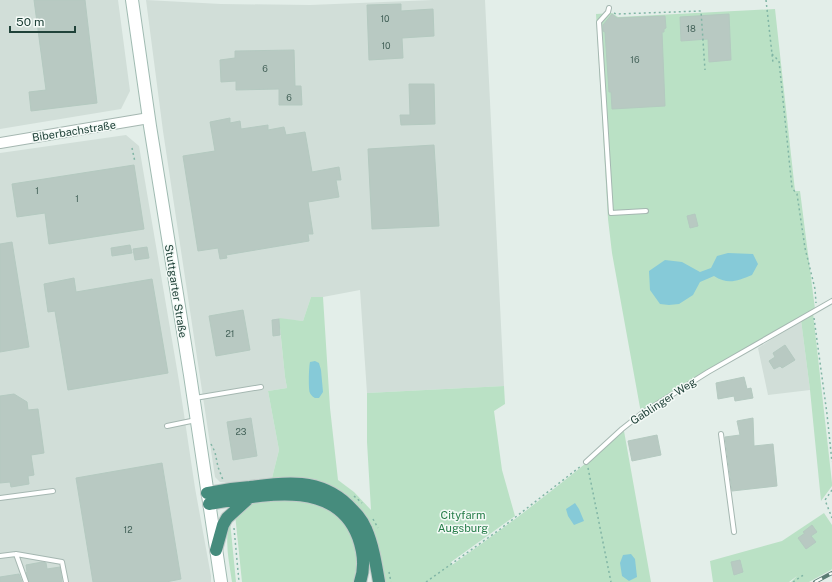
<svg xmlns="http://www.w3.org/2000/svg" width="832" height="582" font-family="'Public Sans',sans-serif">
<rect width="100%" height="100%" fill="#e3eee9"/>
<path fill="#d1ded8" d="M0,0h118l12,91 -9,18 -121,20z
M146,0l75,4 89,1 123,-5h52l19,386 -137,7 -7,-103 -37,7h-12l-8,24 -24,-2 6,58 2,11 -19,3 11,59 -7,28 -44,5 -8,-1 -5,-5 -52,-346z
M126,135l13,11 40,235 16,107 16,88v6h-211v-429z
M801,320l9,70 -42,5 -10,-47z"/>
<path fill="#bae1c5" d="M775,9l20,182h5l15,118 -174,104 -29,-160 -4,-34 -12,-205 16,-1 6,4z
M311,297h12l7,111 8,72 16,12 17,18 -4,-68v-49l137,-7 1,18 -11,7 8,59 13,46 -64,46 1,3c59,-42 117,-86 172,-134l27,151h-267l-30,-78c-25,-25 -48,-28 -82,-26l7,-28 -11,-59 19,-3 -2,-11 -6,-59 24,3z
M813,313l19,170v3l-11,15 -11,-111 -9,-70z
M283,498c8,0 18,-1 25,2 8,2 19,6 26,11 22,16 26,46 20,71h-112l-7,-68 16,-11z
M824,513l8,12v44l-1,1 -22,12h-18l6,-6 -8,6h-76l-3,-21 72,-20z
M230,521l6,61h-4c-3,-21 -8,-41 -2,-61z"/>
<path fill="#86cad8" d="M728,253l25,1 5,10 -6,11c-15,6 -24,10 -38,1l-14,6 -7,13 -14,9 -10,1 -9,-1 -10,-14 -1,-19 16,-11 17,2 18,10 11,-4 6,-12z
M315,361l4,2 2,7 2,22 -4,6h-4c-1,0 -5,-4 -5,-5 -2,-3 -1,-28 0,-31z
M575,503l4,6 5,12 -10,4 -6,-9 -2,-7z
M631,554l4,5 2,18 -8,4 -7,-5 -2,-13 3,-8z"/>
<path fill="#b8c9c2" stroke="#b4c9c0" d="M34,0h51l12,103 -66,8 -2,-19 17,-2z
M401,4v7l32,-2 1,27 -32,2 1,20 -34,2 -2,-55z
M612,14l5,4 48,-2 1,12 -2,1v3h-2l3,74 -53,3 -1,-17h-2l-4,-60 -2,-1v-6z
M729,14l2,46 -22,2 -1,-23 -27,2 -1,-24z
M294,50l1,36h6l1,19h-23v-16l-43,1v-9l-15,1 -1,-22 15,-2v-7z
M409,84h25l1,40 -34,1 -1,-10h10z
M230,118v5l10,-2 1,8 27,-4v5l16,-3 2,8 19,-3 7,40 27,-5 2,13h-5l3,17 -31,5 5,32h-5l1,7 -83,14 1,3 -7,1 -2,-11 -20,3 -15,-95 32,-5 -5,-29z
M434,145l5,81 -67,3 -4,-80z
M134,165l10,64 -95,15 -4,-31 -28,4 -5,-33z
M695,214l3,12 -8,2 -3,-12z
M12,242l17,105 -29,5v-108z
M130,245l2,8 -20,3 -1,-8z
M147,247l2,11 -14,2 -2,-11z
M74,278l2,14 76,-13 16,94 -100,17 -13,-79 -7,1 -4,-28z
M243,310l7,40 -34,6 -7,-40z
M279,319l1,16 -7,1 -1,-16z
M785,345l10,15 -13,8 -2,-2 -6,3 -5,-8 6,-4 -2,-4z
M744,377l3,12 4,-1 2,10 -18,3 -1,-5 -16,3 -2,-16z
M14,394l13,8 1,8 10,-1 6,44 -13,2 3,20 -6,1 1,8 -18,3 -1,-5 -10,1v-87z
M251,418l6,38 -24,4 -6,-38z
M753,418l1,28 19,-2 4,42 -45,5 -7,-54 15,-2 -3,-14z
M657,435l4,20 -29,6 -4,-20z
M162,463l19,116 -15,3h-73l-17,-104z
M812,525l5,7 -6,4 5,6 -10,7 -8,-11 7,-5 -2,-1z
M740,560l3,12 -9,3 -3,-13z
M42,562l4,1 1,6 13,-2 2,15h-33l-3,-9 1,-1 -1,-7z
M19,574l3,8h-22v-5z"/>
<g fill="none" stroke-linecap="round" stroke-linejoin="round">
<defs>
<path id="service" d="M609,8l-1,4 -9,10 12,191 35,-2
M195,398l66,-11
M167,426l29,-6
M721,434l13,98
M586,462l36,-33 19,-15 67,-42 124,-71
M0,498l53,-7
M16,554l10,28
M0,556l16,-2 46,8 4,20"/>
<path id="tertiary" d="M0,143l149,-25"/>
<path id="secondary" d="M132,0l18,126 40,249 31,207"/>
<path id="trunk" d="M207,493c14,-3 28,-5 43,-6 35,-5 70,-9 98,18 7,7 14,14 18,24 7,16 10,35 13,53
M209,504c49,-8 126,-28 149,33 5,14 7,31 2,45
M216,550l7,-25 4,-7 22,-20"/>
</defs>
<use href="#service" stroke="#a5b7b1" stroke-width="6"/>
<use href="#tertiary" stroke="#a5b7b1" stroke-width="12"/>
<use href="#secondary" stroke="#a0bbb2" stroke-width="14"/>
<use href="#trunk" stroke="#c1cac8" stroke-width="14"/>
<path stroke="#80b5a5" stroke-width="1.5" stroke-dasharray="2 3" stroke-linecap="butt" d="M766,0l7,63
M614,13l2,1 85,-3 4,59
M772,54l7,7 13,127 5,6 8,54 10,41 1,14
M132,148l3,14
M814,318l13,96 5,48
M211,444l4,8 3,15 5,13
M588,468l23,114
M832,490l-7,10 7,18
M354,496l8,7
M373,519l5,9
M234,528l5,54
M389,572l2,10
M426,582l73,-52 82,-64
M793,582l12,-8"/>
<use href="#service" stroke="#fff" stroke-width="4"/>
<use href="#tertiary" stroke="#fff" stroke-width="10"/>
<use href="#secondary" stroke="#fff" stroke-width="12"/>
<use href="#trunk" stroke="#468c7d" stroke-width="12"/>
<defs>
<path id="rail" d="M815,582l17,-9"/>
</defs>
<use href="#rail" stroke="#5b7d74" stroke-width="4"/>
<use href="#rail" stroke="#f4faf7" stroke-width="2.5" stroke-dasharray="8" stroke-linecap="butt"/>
</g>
<g text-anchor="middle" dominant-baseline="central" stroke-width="3" stroke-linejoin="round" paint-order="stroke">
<g font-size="9" fill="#46645b">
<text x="385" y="18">10</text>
<text x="691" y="28">18</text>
<text x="386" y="45">10</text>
<text x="635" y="59">16</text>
<text x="265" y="68">6</text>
<text x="289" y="97">6</text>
<text x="37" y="190">1</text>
<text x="77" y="198">1</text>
<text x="230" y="333">21</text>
<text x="241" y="431">23</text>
<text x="128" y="529">12</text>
</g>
<g font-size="11" fill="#204239" stroke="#f4faf7">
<text transform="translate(74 131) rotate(-9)">Biberbachstraße</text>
<text transform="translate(176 291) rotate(81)">Stuttgarter Straße</text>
<text transform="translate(663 401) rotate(-33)">Gablinger Weg</text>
</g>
<g font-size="11" fill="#267d49" stroke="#f4faf7">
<text x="463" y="515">Cityfarm<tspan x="463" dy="13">Augsburg</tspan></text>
</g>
</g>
<path d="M10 26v6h65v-6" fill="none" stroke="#204239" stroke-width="2"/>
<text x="16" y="26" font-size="12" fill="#204239" stroke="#f4faf7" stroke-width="3" paint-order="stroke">50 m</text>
</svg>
